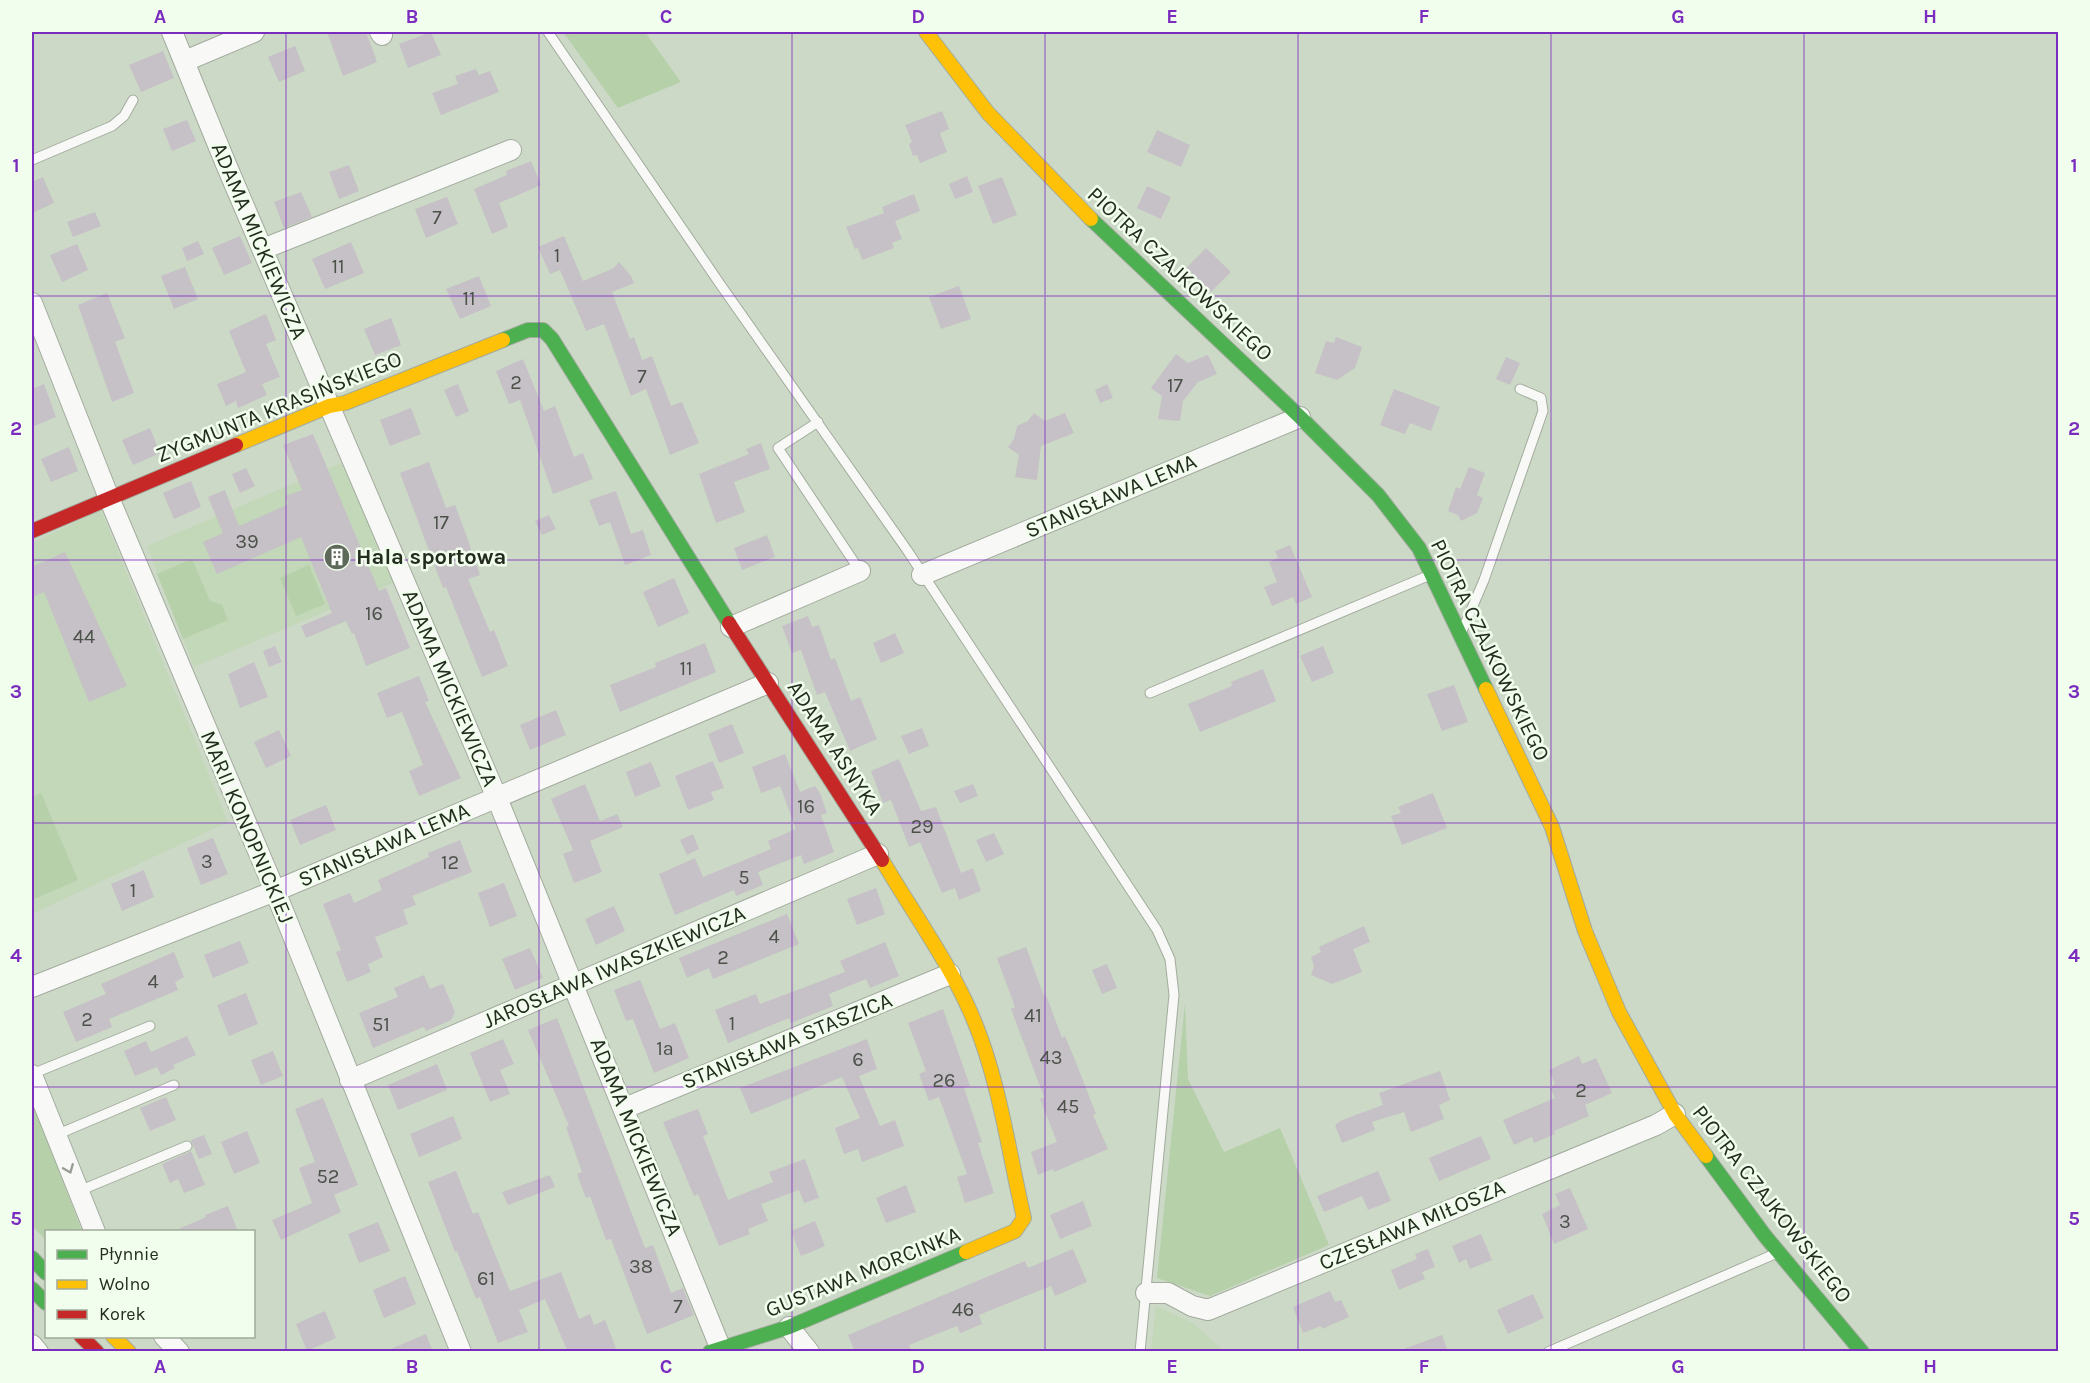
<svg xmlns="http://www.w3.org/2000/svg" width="2090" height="1383" font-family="Karla,sans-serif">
<rect width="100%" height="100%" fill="#cdd9c7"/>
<path fill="#c3d7b9" d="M341,463l55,119 -202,85 -47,-121z
M101,510l127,312 -196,92v-371z
M1156,1306l37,17 31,28h-73z"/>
<path fill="#b6d0aa" d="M563,32h82l36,50 -63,26z
M192,559l18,42 12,4 6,15 -45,19 -26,-65z
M309,565l16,39 -29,12 -16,-38z
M41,793l37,87 -46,20v-103z
M1185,1003l3,76 36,73 56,-24 49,117 -119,51 -53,-18z
M32,1101l50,130 -36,1v8l-14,-14z"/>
<path fill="#c5c1c6" d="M327,32h39l11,30 -34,14z
M431,32l10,23 -33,13 -9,-24z
M295,46l10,25 -26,11 -11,-25z
M163,51l11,27 -33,14 -12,-27z
M476,69l3,6 11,-4 9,21 -58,23 -9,-22 26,-9 -3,-8z
M942,111l7,18 -9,4 7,19 -27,11 -3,-8 -4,1 -4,-12 3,-2 -7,-17z
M187,120l9,21 -24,10 -9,-22z
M1157,130l33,15 -9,22 -34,-15z
M531,161l10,24 -42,18 9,24 -16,7 -18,-45 33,-14 -1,-4z
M349,165l10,26 -20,8 -10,-27z
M967,176l6,16 -18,7 -6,-15z
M43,177l11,26 -22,10v-31z
M1002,177l15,38 -24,9 -15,-38z
M1147,186l24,11 -10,22 -24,-11z
M301,192l11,25 -28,11 -10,-26z
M914,194l6,17 -25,10 7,18 -10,4 2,5 -32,12 -4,-12 -3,1 -9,-22 38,-14 -2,-6z
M447,197l11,27 -32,14 -11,-29z
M95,212l6,14 -28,11 -6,-15z
M240,236l12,27 -28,12 -12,-27z
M564,236l19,45 31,-13 5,-6 12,14 3,7 -22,9 18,47 4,-2 8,23 10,-4 19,50 11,-4 17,41 -29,12 -24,-66 -15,7 -27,-72 -18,7 -26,-61 -10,4 -12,-27z
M198,241l6,13 -17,7 -5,-13z
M351,242l13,31 -39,16 -13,-30z
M77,244l11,26 -26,12 -12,-27z
M1206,248l25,24 -20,20 -25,-24z
M185,267l13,32 -24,10 -13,-33z
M479,276l12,30 -31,13 -14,-30z
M959,286l12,33 -30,10 -12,-32z
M107,293l18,45 -10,4 19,51 -22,9 -34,-97z
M266,314l10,26 -10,4 14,33 -18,7 5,11 -29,13 -2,-7 -10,5 -9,-22 29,-12 -17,-41z
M391,318l10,27 -26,10 -11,-26z
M1336,337l26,10 -7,21 -18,12 -22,-7 11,-32 8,2z
M1176,354l12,9 20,-8 9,19 -19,8 -15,19 -3,20 -22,-2 4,-23 -11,-8z
M1506,357l14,6 -10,22 -14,-6z
M523,359l21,52 11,-5 19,51 9,-4 10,26 -40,15 -33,-94 -11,4 -13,-33z
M44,384l12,33 -24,10v-38z
M458,384l11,27 -13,6 -12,-27z
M1107,384l6,14 -13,5 -5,-13z
M1394,389l46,18 -9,24 -21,-8 -5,11 -25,-9z
M411,408l10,26 -31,12 -10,-26z
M1034,413l11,8 20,-8 9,20 -33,13 -4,34 -22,-3 4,-22 -11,-8 6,-8 3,-13 11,-5z
M150,428l10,25 -27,12 -11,-25z
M313,434l66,157 7,-3 24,60 -44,18 -12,-33 -2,1 -6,-13 -40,17 -5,-12 31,-13 -31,-76 -84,37 -14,-32 20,-9 -15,-36 17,-7 14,36 50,-22 -4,-8 17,-6 -19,-45z
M761,443l9,26 -36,13 11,30 -29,11 -17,-49 50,-20 -3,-5z
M69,447l9,24 -27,11 -10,-23z
M429,462l17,46 9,-3 8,21 17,49 -12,4 22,53 4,-2 14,36 -26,11 -36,-90 -3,1 -43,-115z
M1469,467l16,6 -8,22 6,3 -6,15 -16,8 -3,-6 -10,-4 8,-24 4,2z
M246,468l9,18 -15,7 -8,-19z
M191,481l10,26 -27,12 -11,-26z
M616,491l15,43 12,-4 8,25 -26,10 -15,-43 -11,4 -10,-26z
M549,515l7,14 -14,6 -7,-14z
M767,535l8,22 -33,13 -8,-22z
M1290,545l22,52 -16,7 -3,-7 -21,9 -8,-19 13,-5 -8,-20 9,-4 -3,-7z
M65,552l62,134 -38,16 -45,-110 -12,5v-30z
M674,578l15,35 -31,14 -15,-35z
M808,616l4,11 7,-2 12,35 4,-2 16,43 9,-4 17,42 -27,12 -25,-59 -8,3 -16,-45 -9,3 -10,-27z
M895,633l9,20 -23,10 -8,-20z
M705,643l11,29 -96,40 -10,-27 46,-18 -1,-4z
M275,646l7,16 -13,5 -6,-16z
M1323,646l11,27 -22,9 -12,-26z
M254,662l14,35 -28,11 -12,-34z
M1263,669l13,32 -76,31 -12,-28 44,-18 -1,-4z
M419,676l10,25 -4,1 36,76 -42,18 -10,-25 14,-6 -21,-53 -15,6 -10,-25z
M1454,685l14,37 -26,9 -15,-37z
M556,710l10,25 -36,15 -10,-25z
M732,724l12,29 -25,10 -11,-29z
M922,728l7,18 -20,8 -8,-18z
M279,730l12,26 -25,12 -12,-26z
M785,754l15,38 15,-6 5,7 7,20 -6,2 13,37 -30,12 -3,-9 -43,17 5,13 -27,11 -2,-6 -59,25 -16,-41 36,-16 8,19 68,-28 -3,-8 28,-12 -16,-43 -19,7 -9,-26z
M899,759l22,52 15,-4 25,66 12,-5 8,23 -22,9 -4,-12 -13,5 -22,-51 -11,5 -18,-47 -8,3 -12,-32z
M713,761l11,27 -13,4 3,8 -26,10 -13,-34z
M651,762l10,24 -26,11 -9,-25z
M585,784l15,37 17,-7 6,13 -33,14 12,31 -28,11 -11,-29 10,-4 -22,-51z
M973,784l5,12 -18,7 -6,-12z
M1433,793l14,35 -45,17 -11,-29 10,-3 -3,-6z
M326,805l10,25 -36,15 -10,-25z
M994,833l10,21 -18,8 -10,-22z
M693,834l6,15 -12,6 -7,-15z
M213,838l15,36 -27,11 -14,-37z
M460,840l12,32 -60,24 4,9 -13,5 5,14 -33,13 8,20 -15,7 3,8 -24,10 -11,-30 5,-2 -18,-46 27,-11 4,10 28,-13 -4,-10 51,-23 -1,-4z
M144,870l10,27 -32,14 -11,-27z
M504,883l13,33 -27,11 -12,-34z
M876,888l9,26 -28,11 -10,-26z
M614,906l11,25 -29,14 -11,-26z
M787,914l12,30 -86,35 -4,-11 -22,10 -8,-20z
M1364,926l6,16 -17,7 9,23 -30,12 -21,-9 3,-9 -3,-9 10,-5 -2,-5z
M240,941l9,22 -36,15 -9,-23z
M885,942l14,34 -29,12 -4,-9 -37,15 4,12 -42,17 -2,-5 -61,25 -13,-33 41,-16 4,10 85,-32 -5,-11z
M1026,947l18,49 2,-1 16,43 3,-2 10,24 21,54 -3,1 15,34 -54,23 -1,-3 -15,6 -7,-23 26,-10 -17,-43 4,-2 -33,-88 4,-2 -18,-49z
M530,948l13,30 -28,12 -13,-31z
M174,952l10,25 -9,5 3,8 -69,29 3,8 -36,15 -13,-30 43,-18 -5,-10z
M1107,964l10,24 -15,6 -10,-24z
M424,975l6,14 13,-5 12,28 -4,8 -25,11 -2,-4 -51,21 -14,-35 39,-16 -4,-9z
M640,980l20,49 15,-6 14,35 -35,15 -21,-54 -7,2 -12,-31z
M246,993l12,31 -29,12 -12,-31z
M943,1009l27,77 -6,2 18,54 -4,1 16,50 -29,10 -8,-26 10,-3 -28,-77 -10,4 -10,-27 7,-3 -18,-48z
M557,1018l88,230 8,-3 18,48 12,-5 11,27 -47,19 -36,-95 -5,1 -16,-44 -4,2 -9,-24 5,-2 -16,-45 3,-1 -41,-96z
M187,1036l9,19 -23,10 2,3 -14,7 -4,-8 -22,9 -11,-25 22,-10 5,11z
M503,1039l11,25 -14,6 10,24 -20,8 -20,-49z
M867,1039l10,30 -18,7 21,50 15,-6 9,26 -42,16 -4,-13 -14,5 -9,-26 25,-10 -18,-41 -91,37 -11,-26z
M273,1051l10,25 -22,9 -10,-25z
M1579,1056l3,8 14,-6 16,35 -27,12 4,11 -35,15 1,3 -21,9 -2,-6 -18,8 -11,-25 52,-22 -5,-11 5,-3 -6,-14z
M437,1064l10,26 -49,20 -10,-25z
M1440,1071l10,29 -11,5 5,14 -33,13 -7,-20 -32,10 3,8 -33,13 -7,-18 7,-5 41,-15 -4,-12z
M166,1097l10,23 -26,11 -10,-23z
M323,1098l35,87 -24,10 7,17 -60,28 -9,-20 40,-17 -13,-35 16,-6 -20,-53z
M698,1109l10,25 -5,2 25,64 45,-18 -4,-10 36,-13 14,39 -15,5 -5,-13 -38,14 7,17 -20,8 2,5 -31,12 -21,-52 -4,2 -31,-74z
M453,1116l9,23 -43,18 -9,-23z
M247,1131l13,32 -26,11 -13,-32z
M204,1135l8,19 -13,5 -8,-19z
M1481,1136l10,23 -52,22 -10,-23z
M191,1151l14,34 -21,8 -6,-14 -8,4 -8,-19z
M456,1171l17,43 5,-2 32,79 51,-19 18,47 11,-5 4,11 11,-5 11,28 -8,4h-40l-23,-53 -26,11 9,22 -30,11 -18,-46 -4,2 -19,-48 -2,1 -27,-70z
M1378,1171l13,30 -23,9 -6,-14 -38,16 -7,-16z
M550,1175l5,12 -47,18 -6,-13z
M906,1185l10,27 -30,11 -10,-25z
M1570,1188l18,41 -34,15 -12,-30 18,-9 -5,-11z
M1083,1201l9,25 -32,13 -10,-24z
M228,1206l10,26h-66l34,-15 -1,-2z
M815,1221l10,25 -24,10 -10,-25z
M378,1222l12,29 -31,12 -11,-29z
M1481,1234l11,26 -22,9 -4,-10 -7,4 -7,-17z
M1073,1249l14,33 -32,14 -4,-10 -72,29 3,9 -22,9 -3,-7 -48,19 3,7h-57l-7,-17 177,-74 3,7z
M1428,1249l7,18 -13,5 3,7 -26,11 -8,-20 26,-11 -2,-5z
M405,1276l11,28 -32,14 -11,-28z
M1330,1291l5,11 6,-2 8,17 -27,12 -1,-3 -18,7 -10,-26z
M1533,1294l11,24 -36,16 -11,-24z
M325,1311l11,27 -29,13 -11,-27z
M426,1334l7,18h-47v-1z
M1442,1335l6,17h-47v-2z"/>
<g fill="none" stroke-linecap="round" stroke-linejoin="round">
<defs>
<path id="lane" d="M548,32l172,252 187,266 250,380 13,29 4,36 -34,357
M32,160l80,-34 12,-10 9,-16
M818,422l-40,26 82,123
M1463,629l21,-49 59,-169 -2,-13 -21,-9
M1150,693l280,-118
M32,1074l118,-48
M56,1135l118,-50
M79,1191l108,-45
M1548,1352l229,-99"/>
<path id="street" d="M172,32l53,130 272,636 223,549
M380,32l2,3
M185,61l69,-29
M263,249l248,-99
M32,303l77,195 166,393 186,461
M922,575l378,-158
M731,627l129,-56
M32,987l243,-96 493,-208
M32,1075l63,157
M350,1080l528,-226
M625,1108l325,-134
M1146,1293h22l24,13 16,4 448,-185 19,-11
M789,1327l20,25
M164,1336l15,16
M32,1345l6,7"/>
<path id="fast" d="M1091,219l209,198 78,78 41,53 67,141
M503,340l25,-10h15l9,9 177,284
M1706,1156l59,80 97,116
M32,1258l14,15
M32,1289l14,14
M710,1352l79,-25 177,-75"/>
<path id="slow" d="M926,32l62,81 103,106
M236,445l93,-39 16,-3 158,-63
M1486,689l66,138 33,104 34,81 56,102 31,42
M882,860c31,53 70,106 93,163 25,61 34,131 49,195l-9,13 -49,21
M113,1336l16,16"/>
<path id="jam" d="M32,531l204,-86
M729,623l153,237
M81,1336l16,16"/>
</defs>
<use href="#lane" stroke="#a2ab9d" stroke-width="11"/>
<use href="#street" stroke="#a2ab9d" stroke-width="22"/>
<use href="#fast" stroke="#a2ab9d" stroke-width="16"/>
<use href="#slow" stroke="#a2ab9d" stroke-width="16"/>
<use href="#jam" stroke="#a2ab9d" stroke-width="16"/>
<use href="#lane" stroke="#f8f9f7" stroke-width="9"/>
<use href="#street" stroke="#f8f9f7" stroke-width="20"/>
<use href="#fast" stroke="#4caf50" stroke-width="14"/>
<use href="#slow" stroke="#ffc107" stroke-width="14"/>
<use href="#jam" stroke="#c62828" stroke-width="14"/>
</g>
<defs><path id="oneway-chevron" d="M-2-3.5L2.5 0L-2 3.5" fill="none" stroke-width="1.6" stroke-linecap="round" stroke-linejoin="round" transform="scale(1.5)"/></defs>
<use stroke="#999d96" href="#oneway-chevron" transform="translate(69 1169) rotate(68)"/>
<path fill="none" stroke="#7b2cbf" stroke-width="1.5" stroke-opacity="0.55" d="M286,32v1320M539,32v1320M792,32v1320M1045,32v1320M1298,32v1320M1551,32v1320M1804,32v1320M32,296h2026M32,560h2026M32,823h2026M32,1087h2026"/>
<defs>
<symbol id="building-disc" viewBox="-11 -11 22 22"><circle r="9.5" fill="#5f695a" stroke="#f2feed"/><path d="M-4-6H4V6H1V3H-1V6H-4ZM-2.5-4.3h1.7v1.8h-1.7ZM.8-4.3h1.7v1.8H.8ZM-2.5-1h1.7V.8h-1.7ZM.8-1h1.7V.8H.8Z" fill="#fff"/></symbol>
</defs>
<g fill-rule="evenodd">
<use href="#building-disc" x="322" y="542" width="30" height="30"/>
</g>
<g text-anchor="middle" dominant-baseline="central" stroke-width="5" stroke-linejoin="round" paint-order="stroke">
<g font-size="20" fill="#4c514a">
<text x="437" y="217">7</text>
<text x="557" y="255">1</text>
<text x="338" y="266">11</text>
<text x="469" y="298">11</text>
<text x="642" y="376">7</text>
<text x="516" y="382">2</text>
<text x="1175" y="385">17</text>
<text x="441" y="522">17</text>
<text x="247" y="541">39</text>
<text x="374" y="613">16</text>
<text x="84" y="636">44</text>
<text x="686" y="668">11</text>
<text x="806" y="806">16</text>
<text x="922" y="826">29</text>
<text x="207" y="861">3</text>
<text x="450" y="862">12</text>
<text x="744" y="877">5</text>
<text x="133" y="890">1</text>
<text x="774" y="936">4</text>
<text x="723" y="957">2</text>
<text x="153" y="981">4</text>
<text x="1033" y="1015">41</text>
<text x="87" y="1019">2</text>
<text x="732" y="1023">1</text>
<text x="381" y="1024">51</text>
<text x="665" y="1048">1a</text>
<text x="1051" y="1057">43</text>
<text x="858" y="1059">6</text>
<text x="944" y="1080">26</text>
<text x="1581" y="1090">2</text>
<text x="1068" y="1106">45</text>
<text x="328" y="1176">52</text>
<text x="1565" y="1221">3</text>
<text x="641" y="1266">38</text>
<text x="486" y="1278">61</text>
<text x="678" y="1306">7</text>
<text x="963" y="1309">46</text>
</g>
<g font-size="22" fill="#242c20" stroke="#f2feed">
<text transform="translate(259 241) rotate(67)">ADAMA MICKIEWICZA</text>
<text transform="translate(1180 274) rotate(43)">PIOTRA CZAJKOWSKIEGO</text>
<text transform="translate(279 407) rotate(-22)">ZYGMUNTA KRASIŃSKIEGO</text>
<text transform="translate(1111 496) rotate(-23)">STANISŁAWA LEMA</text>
<text transform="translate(1490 650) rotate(64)">PIOTRA CZAJKOWSKIEGO</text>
<text transform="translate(450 688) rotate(67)">ADAMA MICKIEWICZA</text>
<text transform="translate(835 748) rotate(57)">ADAMA ASNYKA</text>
<text transform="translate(247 827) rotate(67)">MARII KONOPNICKIEJ</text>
<text transform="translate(384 845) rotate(-23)">STANISŁAWA LEMA</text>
<text transform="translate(614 967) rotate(-23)">JAROSŁAWA IWASZKIEWICZA</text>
<text transform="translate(787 1041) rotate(-22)">STANISŁAWA STASZICA</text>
<text transform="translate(636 1137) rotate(68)">ADAMA MICKIEWICZA</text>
<text transform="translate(1772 1204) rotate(52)">PIOTRA CZAJKOWSKIEGO</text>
<text transform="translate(1412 1225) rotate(-23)">CZESŁAWA MIŁOSZA</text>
<text transform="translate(863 1272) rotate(-22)">GUSTAWA MORCINKA</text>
</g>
<g font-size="22" font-weight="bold" fill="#242c20" stroke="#f2feed" text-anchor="start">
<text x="356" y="557">Hala sportowa</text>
</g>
</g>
<rect width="2090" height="1383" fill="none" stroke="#f2feed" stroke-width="66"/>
<rect x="45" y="1230" width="210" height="108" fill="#f2feed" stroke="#a0aa9b" stroke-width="1.5"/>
<rect x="57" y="1250" width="30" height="9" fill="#4caf50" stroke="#a0aa9b" stroke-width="1.5"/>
<text x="99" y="1260" font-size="18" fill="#242c20">Płynnie</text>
<rect x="57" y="1280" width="30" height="9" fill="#ffc107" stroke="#a0aa9b" stroke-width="1.5"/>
<text x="99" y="1290" font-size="18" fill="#242c20">Wolno</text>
<rect x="57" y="1310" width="30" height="9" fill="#c62828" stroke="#a0aa9b" stroke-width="1.5"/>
<text x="99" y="1320" font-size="18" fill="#242c20">Korek</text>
<rect x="33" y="33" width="2024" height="1317" fill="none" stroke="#7b2cbf" stroke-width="2"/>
<g font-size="20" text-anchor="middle" font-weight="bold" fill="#7b2cbf">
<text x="160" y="23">A</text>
<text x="412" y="23">B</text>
<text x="666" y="23">C</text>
<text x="918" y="23">D</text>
<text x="1172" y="23">E</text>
<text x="1424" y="23">F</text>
<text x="1678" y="23">G</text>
<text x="1930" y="23">H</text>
<text x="16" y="172">1</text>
<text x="2074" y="172">1</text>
<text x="16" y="435">2</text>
<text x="2074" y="435">2</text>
<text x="16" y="698">3</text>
<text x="2074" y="698">3</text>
<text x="16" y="962">4</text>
<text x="2074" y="962">4</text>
<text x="16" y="1225">5</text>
<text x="2074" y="1225">5</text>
<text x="160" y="1373">A</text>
<text x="412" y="1373">B</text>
<text x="666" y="1373">C</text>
<text x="918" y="1373">D</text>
<text x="1172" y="1373">E</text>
<text x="1424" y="1373">F</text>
<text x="1678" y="1373">G</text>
<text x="1930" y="1373">H</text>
</g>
</svg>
